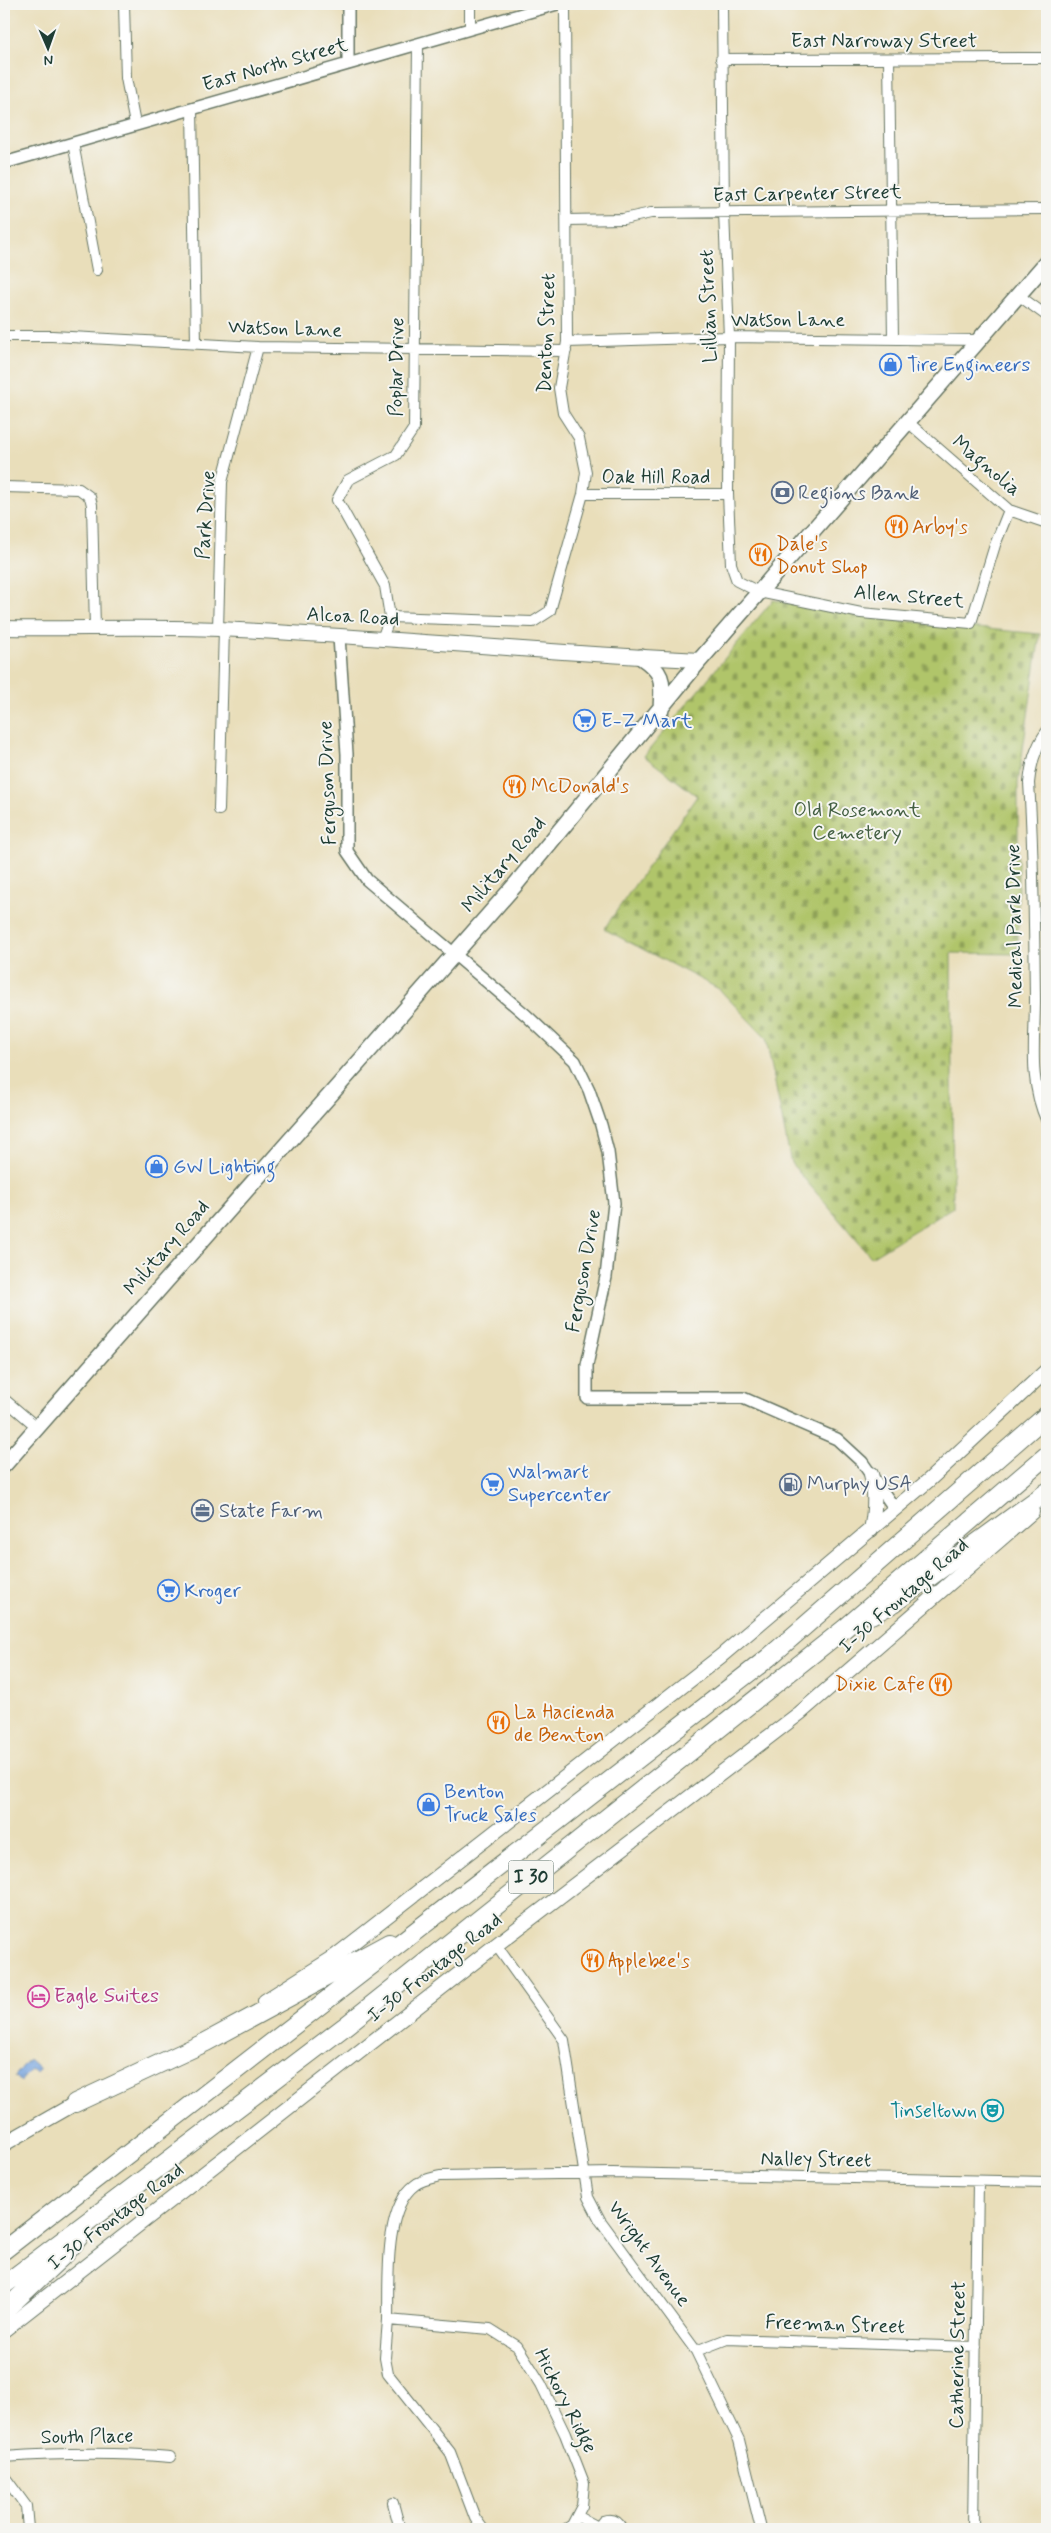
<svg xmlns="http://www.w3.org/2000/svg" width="1051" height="2533" font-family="Mynerve,sans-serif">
<defs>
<pattern id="cemetery-stones" width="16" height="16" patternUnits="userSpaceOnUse" patternTransform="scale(1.25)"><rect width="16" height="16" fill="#b0c56a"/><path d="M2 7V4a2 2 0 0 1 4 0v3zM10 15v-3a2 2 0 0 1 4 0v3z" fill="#8fa158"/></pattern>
<pattern id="water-ripples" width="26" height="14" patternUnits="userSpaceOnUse" patternTransform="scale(1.25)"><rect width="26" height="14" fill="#75a3de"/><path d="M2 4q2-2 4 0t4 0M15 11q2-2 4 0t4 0" fill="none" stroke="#5f86b5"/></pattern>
</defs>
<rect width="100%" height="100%" fill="#f6f6f2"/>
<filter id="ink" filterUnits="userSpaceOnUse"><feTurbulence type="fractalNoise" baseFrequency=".02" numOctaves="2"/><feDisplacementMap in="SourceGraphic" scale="10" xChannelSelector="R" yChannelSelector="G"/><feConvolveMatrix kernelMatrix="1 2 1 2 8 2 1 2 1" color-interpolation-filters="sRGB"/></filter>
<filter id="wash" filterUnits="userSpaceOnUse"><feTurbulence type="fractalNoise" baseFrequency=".0096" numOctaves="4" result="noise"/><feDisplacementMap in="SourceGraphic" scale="20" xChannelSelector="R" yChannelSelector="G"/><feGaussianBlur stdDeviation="1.12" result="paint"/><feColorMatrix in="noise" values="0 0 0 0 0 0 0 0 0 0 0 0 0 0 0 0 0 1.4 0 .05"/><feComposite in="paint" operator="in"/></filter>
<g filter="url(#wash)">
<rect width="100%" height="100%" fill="#e9deba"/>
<path fill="url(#cemetery-stones)" stroke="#68814f" d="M773,600l100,18 167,16 -22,149v171l-67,-1 2,254 -82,50 -80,-94 -25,-125 -47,-49 -115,-60 93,-133 -53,-40z"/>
<path fill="url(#water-ripples)" stroke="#4a7089" d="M29,2059l11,10 -4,4 -5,-3 -10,12 -6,-6z"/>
</g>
<g filter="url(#ink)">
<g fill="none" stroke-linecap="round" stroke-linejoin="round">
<defs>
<path id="minor" d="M124,4l2,74 9,46
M470,4v24
M722,4l2,208 5,125 -1,157 3,70 6,17 22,11 102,21 110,10 24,-78 14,-35
M721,59l326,-1
M889,59l4,279
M192,109l4,234
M73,143l24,127
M567,220l56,-1 28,-6 396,-4
M1018,295l29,21
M4,336h48l206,11 308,4
M567,342l162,-5 251,3
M909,423l100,87 38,13
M4,487l75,2 11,8 2,8 3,124
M583,494h145
M390,617l143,5 17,-11 33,-117 3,-22 -7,-34 -16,-25 -4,-25 8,-46 -2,-338
M218,629l4,-147 36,-135
M382,639l8,-22 -5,-31 -48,-86 11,-20 48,-25 18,-27 4,-384
M1047,731c-12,16 -16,33 -18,52 5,72 5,144 6,215 0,44 -7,82 12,124
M219,810l5,-181
M4,1399l33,28
M496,1945l68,95 24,157 12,23 96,131 43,89 22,89
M388,2320c1,-36 -5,-112 27,-135 6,-5 17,-7 25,-9l172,-3 435,9
M696,2351l31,-12 249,8
M4,2457c56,-4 110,-5 166,0
M4,2476l22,30 2,23
M393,2503l7,26
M577,2516l21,11
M483,2529l-8,-11 -25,-66 -62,-78 -3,-16 3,-38 102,9 27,17 24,38 24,50 19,49 -2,23 -10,19 -6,4
M597,2529l6,-8c9,-3 15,0 19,8
M973,2529l5,-348"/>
<path id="tertiary" d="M348,4v60
M4,163l553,-159
M339,637l8,117v97l20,29 159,135 49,46 14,29 12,35 7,27 6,51 -8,74 -19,88v33h156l94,41 25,23 33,47"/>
<path id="secondary" d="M4,628c71,1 143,-2 215,1 161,7 321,24 481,31
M871,1474c5,19 4,37 0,56
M265,2001l68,-43 388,-302 208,-176 118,-110
M4,2144l79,-45
M4,2330l492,-385 304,-232 232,-201"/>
<path id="primary" d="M641,657c25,17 21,25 20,53
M4,1465l512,-581 184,-224 347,-398"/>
<path id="motorway" d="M871,1615l23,-12 153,-111
M75,2103l131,-61 183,-99
M4,2250l764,-592 279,-243
M4,2285l340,-258 500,-398 203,-174
M4,2311l62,-58 17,-21"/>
</defs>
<use href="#minor" stroke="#667563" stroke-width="12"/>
<use href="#tertiary" stroke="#667563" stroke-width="14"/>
<use href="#secondary" stroke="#667563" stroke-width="16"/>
<use href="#primary" stroke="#667563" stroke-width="18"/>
<use href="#motorway" stroke="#667563" stroke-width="20"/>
<use href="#minor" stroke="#fff" stroke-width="10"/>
<use href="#tertiary" stroke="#fff" stroke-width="11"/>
<use href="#secondary" stroke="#fff" stroke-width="14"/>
<use href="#primary" stroke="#fff" stroke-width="15"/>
<use href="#motorway" stroke="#fff" stroke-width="18"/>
</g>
</g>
<defs>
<symbol id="shop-ring" viewBox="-11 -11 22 22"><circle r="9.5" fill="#f6f6f2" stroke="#3f7fe0" stroke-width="1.5"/><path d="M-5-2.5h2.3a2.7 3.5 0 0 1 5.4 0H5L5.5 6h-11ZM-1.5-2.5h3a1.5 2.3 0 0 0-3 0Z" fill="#3f7fe0"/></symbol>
<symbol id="bank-ring" viewBox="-11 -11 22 22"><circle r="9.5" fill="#f6f6f2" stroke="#5c6f8a" stroke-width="1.5"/><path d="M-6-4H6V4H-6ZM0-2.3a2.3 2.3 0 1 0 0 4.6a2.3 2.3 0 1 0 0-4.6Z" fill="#5c6f8a"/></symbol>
<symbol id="restaurant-ring" viewBox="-11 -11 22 22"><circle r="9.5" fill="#f6f6f2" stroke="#e8710a" stroke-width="1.5"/><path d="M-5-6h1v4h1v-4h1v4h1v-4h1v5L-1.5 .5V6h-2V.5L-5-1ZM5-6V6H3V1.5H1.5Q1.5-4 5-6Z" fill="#e8710a"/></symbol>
<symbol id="supermarket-ring" viewBox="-11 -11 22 22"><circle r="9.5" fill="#f6f6f2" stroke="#3f7fe0" stroke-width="1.5"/><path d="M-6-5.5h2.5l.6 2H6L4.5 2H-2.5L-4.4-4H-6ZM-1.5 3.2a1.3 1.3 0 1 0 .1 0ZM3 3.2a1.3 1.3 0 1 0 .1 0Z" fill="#3f7fe0"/></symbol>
<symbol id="fuel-ring" viewBox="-11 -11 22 22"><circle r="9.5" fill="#f6f6f2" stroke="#5c6f8a" stroke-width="1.5"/><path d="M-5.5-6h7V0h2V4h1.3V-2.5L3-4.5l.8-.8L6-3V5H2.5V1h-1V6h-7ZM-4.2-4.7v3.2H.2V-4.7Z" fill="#5c6f8a"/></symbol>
<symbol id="office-ring" viewBox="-11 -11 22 22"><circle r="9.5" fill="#f6f6f2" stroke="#5c6f8a" stroke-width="1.5"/><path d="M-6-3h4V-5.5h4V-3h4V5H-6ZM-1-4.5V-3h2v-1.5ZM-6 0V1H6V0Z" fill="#5c6f8a"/></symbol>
<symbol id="hotel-ring" viewBox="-11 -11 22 22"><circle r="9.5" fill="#f6f6f2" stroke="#d1479c" stroke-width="1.5"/><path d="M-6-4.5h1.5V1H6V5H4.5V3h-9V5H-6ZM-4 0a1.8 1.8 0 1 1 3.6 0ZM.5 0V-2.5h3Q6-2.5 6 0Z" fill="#d1479c"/></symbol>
<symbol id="theatre-ring" viewBox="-11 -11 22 22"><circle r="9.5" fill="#f6f6f2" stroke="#0f9aa8" stroke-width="1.5"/><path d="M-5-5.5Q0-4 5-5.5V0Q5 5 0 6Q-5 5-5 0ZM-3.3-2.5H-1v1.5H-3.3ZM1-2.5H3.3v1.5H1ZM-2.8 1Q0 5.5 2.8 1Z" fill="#0f9aa8"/></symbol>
</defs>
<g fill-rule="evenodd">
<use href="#shop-ring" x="878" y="352" width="25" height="25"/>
<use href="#bank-ring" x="770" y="480" width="25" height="25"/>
<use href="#restaurant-ring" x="884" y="514" width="25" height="25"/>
<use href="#restaurant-ring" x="748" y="542" width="25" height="25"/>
<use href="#supermarket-ring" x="572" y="708" width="25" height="25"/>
<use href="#restaurant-ring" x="502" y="774" width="25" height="25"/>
<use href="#shop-ring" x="144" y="1154" width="25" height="25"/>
<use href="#supermarket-ring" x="480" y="1472" width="25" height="25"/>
<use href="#fuel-ring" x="778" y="1472" width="25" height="25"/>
<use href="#office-ring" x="190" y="1498" width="25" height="25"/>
<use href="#supermarket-ring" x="156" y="1578" width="25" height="25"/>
<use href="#restaurant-ring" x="928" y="1672" width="25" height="25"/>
<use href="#restaurant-ring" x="486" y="1710" width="25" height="25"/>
<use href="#shop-ring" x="416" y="1792" width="25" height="25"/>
<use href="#restaurant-ring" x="580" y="1948" width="25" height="25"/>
<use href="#hotel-ring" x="26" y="1984" width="25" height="25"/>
<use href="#theatre-ring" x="980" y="2098" width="25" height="25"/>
</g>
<g text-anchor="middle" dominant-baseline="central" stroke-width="4" stroke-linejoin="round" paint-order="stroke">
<rect fill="#f6f6f2" stroke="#60746d" stroke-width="1" x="508.5" y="1860.5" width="45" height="33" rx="4"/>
<g font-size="19" font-weight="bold" fill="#1f3d34">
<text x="531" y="1877">I 30</text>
</g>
<g font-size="20" fill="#1f3d34" stroke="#f6f6f2">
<text x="884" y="41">East Narroway Street</text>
<text transform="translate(275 65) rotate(-16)">East North Street</text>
<text transform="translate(807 194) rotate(-1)">East Carpenter Street</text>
<text transform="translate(709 306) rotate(-92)">Lillian Street</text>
<text x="788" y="320">Watson Lane</text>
<text transform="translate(285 329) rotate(2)">Watson Lane</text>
<text transform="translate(547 333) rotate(-88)">Denton Street</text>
<text transform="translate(397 367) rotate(-89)">Poplar Drive</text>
<text transform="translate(986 466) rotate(40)">Magnolia</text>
<text x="656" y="477">Oak Hill Road</text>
<text transform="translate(206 515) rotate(-86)">Park Drive</text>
<text transform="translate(909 597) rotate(5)">Allen Street</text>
<text transform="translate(353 617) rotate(3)">Alcoa Road</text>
<text transform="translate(328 783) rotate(-92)">Ferguson Drive</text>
<text transform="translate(504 865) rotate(-50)">Military Road</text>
<text transform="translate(1015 926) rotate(-91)">Medical Park Drive</text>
<text transform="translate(167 1248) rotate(-49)">Military Road</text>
<text transform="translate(584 1271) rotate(-80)">Ferguson Drive</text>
<text transform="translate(904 1596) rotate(-41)">I-30 Frontage Road</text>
<text transform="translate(435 1968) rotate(-38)">I-30 Frontage Road</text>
<text transform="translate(816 2160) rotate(1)">Nalley Street</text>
<text transform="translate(116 2217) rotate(-37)">I-30 Frontage Road</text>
<text transform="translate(649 2254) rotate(54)">Wright Avenue</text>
<text transform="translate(835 2325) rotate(2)">Freeman Street</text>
<text transform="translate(958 2355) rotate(-89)">Catherine Street</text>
<text transform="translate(565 2401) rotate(63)">Hickory Ridge</text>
<text transform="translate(87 2437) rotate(-1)">South Place</text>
</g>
<g font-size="20" fill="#366cbe" stroke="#f6f6f2" text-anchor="start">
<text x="907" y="365">Tire Engineers</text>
<text x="601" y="721">E-Z Mart</text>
<text x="173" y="1167">GW Lighting</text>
<text x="508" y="1472">Walmart<tspan x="508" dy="23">Supercenter</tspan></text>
<text x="184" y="1591">Kroger</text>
<text x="444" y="1792">Benton<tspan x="444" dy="23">Truck Sales</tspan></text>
</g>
<g font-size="20" fill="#4e5e75" stroke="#f6f6f2" text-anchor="start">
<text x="798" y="493">Regions Bank</text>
<text x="807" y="1484">Murphy USA</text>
<text x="219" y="1511">State Farm</text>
</g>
<g font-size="20" fill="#c56008" stroke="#f6f6f2" text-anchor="start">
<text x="912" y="527">Arby's</text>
<text x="776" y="544">Dale's<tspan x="776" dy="23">Donut Shop</tspan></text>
<text x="531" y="786">McDonald's</text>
<text x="925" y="1684" text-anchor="end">Dixie Cafe</text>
<text x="514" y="1712">La Hacienda<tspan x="514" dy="23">de Benton</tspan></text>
<text x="608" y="1961">Applebee's</text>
</g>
<g font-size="20" fill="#435f42" stroke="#f6f6f2">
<text x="857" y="810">Old Rosemont<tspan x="857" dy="23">Cemetery</tspan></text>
</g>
<g font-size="20" fill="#b23c85" stroke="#f6f6f2" text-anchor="start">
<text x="54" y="1996">Eagle Suites</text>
</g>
<g font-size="20" fill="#0d838f" stroke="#f6f6f2" text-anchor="end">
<text x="977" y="2111">Tinseltown</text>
</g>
</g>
<rect width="1051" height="2533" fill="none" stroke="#f6f6f2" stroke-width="20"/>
<g transform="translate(48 48) rotate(178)" stroke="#f6f6f2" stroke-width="4" paint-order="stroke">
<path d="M0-4L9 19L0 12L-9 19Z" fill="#1f3d34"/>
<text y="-8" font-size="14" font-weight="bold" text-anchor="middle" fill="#1f3d34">N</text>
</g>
</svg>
